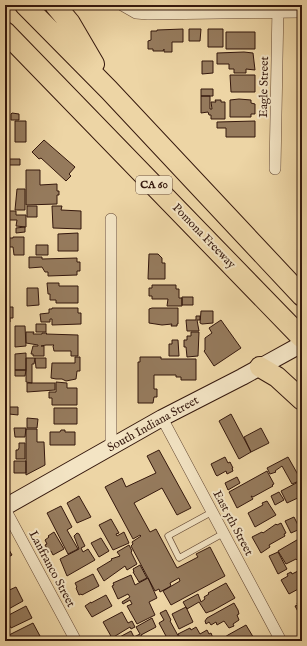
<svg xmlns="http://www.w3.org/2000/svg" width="307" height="646" font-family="'IM FELL English',serif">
<rect width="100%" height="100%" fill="#edd5a5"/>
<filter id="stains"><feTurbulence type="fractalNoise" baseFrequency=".005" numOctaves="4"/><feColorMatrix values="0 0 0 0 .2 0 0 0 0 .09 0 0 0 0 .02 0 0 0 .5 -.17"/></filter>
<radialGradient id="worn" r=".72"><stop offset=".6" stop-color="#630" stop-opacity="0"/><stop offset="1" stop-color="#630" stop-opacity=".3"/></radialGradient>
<path fill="#957a5c" stroke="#35180d" d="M183,29v13h-11v10h-8v-3l-1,2h-10v-2h-5v-8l3,-1v-9h6v-1z
M189,29h12l-1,12h-11z
M208,29h15v18h-15z
M226,32h29v17h-29z
M244,52l9,1 2,17 -9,-1v4h-12v-4h-5v-5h-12v-11z
M202,61h11v12l-11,1z
M230,75h25v17h-24z
M201,89h12v7h-12z
M201,96h9v13h2l-1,-7h5l-1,-2h6v2h4v17h-14v-4h-2l-1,-3 -7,1z
M239,99l12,1v3l4,1v10h-4v3h-21v-17z
M12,113l7,1v6h-8v-6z
M15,121h11v21h-11z
M255,121v16h-29v-9h-9v-6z
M44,140l31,27 -6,7 2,2 -5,5 -25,-23 -2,1 -7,-7z
M5,144h4v15h11v6h-15z
M26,170h14v15l17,-1v7h2v4h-2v9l-31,1z
M17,189h8v21h-10z
M27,206h10v11h-10z
M52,206h10l-1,4 20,1v18l-28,-1z
M5,211h11v4h10v12l-10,-1 1,-6h-12z
M25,227v5l-9,1v-5z
M78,233v18h-20v-17z
M13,237h11v18h-10l-1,-8h-4v-9h4z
M36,245h12v10h-12z
M149,254h9l4,4v5h3v16h-17z
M29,257h13v2l35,-1v4h3v9h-3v4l-29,1v-4h-3l-3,-5 -13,1z
M47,283h12v3h19v17h-22v-3h-6v-6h-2z
M152,285h24v4h3v9h3v8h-15l1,-7h-16v-3h-3v-8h3z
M27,288h11l1,17 -12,1z
M182,297h11v8h-11z
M5,307h8v11h-3v4h-5z
M52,308h26v5h3v11l-29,1v-6h-2v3h-9l-1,-8 9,-1v-4h3z
M152,308h26v16h-1v2h-6l1,-2 -10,1 -13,-2v-14z
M201,311h12v12l-11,1 -2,-1z
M196,316h4v4h-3l2,11h-12l-1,-11h10z
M221,320l20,28 -27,18 -10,-15 1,-1v-12l7,-5 -3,-5z
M36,324h10v8h-10z
M15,326h10l1,20 -11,1z
M26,332h8l-1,2h9v-1h5l-1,1 32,1v21h-7v-5h-17l-1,-5 1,-1h-8l-5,1h3v10h-11v-2h-2l2,-8h5v-1l-12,-2z
M191,332h8l-1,24 -11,1 -1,-10h-2v-7h3v-4h4z
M172,340h6l1,16h-10v-12h3z
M26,353v17h-11v-16z
M75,357h5v14h-3l-1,8 -10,2 -4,-2h-6l-5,-1 1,-15h23z
M140,357h21v2h35v21h-15v-3h-5v-2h-22v14h3v8h-3l-1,6h-15v-41h2z
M26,358h9l-1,6h-2v19l-6,-1z
M35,358h11v10h-10z
M15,370h11l-1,6h-10z
M56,382l11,1v5h10v17h-25v-7h-3v-6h7z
M27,383h28v7l-28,2z
M9,407h9v8l-9,-1z
M54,408h23v16h-23z
M231,414l20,38 -12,7 -20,-38z
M27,418l11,1 -1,9h-10z
M14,428h12l-1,9h-10z
M261,428l8,15 -18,9 -7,-15z
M26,429h11v13h7l1,23 -19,10z
M61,430h4v2h10v13h-25v-13h10z
M19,443h6v16h-9v-9h2l1,-2z
M159,450l32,58 -14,7 -15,-27 -28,15 16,29 6,-3 21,39 21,-11 -2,-3 14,-7 15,29 -54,29 -8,-14 17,-10 -1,-3 -9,5 1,3 -11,6 -1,-3 -4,2 -24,-45 2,-2 -1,-2 9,-6 -1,-1 -7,4 -28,-52 17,-9 4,9 30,-14 -9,-17z
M225,457l3,6 2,-1 3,6h-1l1,3 -6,3 -1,-3 -9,5 -1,-1 -5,-11z
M288,457l13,23 -9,4 -10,-18 -7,5 1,1 -6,2 -3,-6z
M14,461h12v12h-12z
M267,471l7,13 -2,1 1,1 -20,11 -2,-1 2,3 -16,9 -8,-16z
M237,477l3,6 -12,7 -3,-7z
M300,481l2,4v11l-15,7 -6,-12z
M279,492l5,8 -9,5 -4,-9z
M79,496l12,21 -14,6 -10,-20z
M267,501l9,14 -21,12 -7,-14 15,-8 -1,-2z
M61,506l11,21 -5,3 11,19 -10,5 -21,-41z
M294,517l6,12 -9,4 -6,-12z
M111,519l8,14 -3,1 1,2 7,-4 5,11 -16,7 -14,-25z
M281,523l5,10 -2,1 1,2 -16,9 1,2 -9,6 -9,-16 10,-5 1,1 13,-9 1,1z
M54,532l10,17 -11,6 -2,-4 -2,1 -4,-7 2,-1 -2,-4 4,-3 -1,-1z
M77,533l2,1 6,12 -4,2 2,4 5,-3 7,11 -28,16 -7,-17 19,-10 -5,-13z
M302,537v21l-5,2 -1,-1 -10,5 -8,-13z
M101,538l8,13 -10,6 -8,-14z
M5,543l7,12 -7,4z
M129,545l3,6 -1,1 6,12 -10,6 -2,-4 -21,15 -7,-12 15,-9 -1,-1 9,-3 -3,-4z
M278,552l9,17 -9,5 -9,-18z
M140,565l7,13 -8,4 -6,-10h1l-1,-3z
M302,569v18l-13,7 -8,-14 7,-4 -1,-2 4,-2 1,2z
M93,574l6,12 -17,9 -1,-1 -2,1 -3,-7 1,-1 -2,-4z
M131,575l4,10 13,-7 9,20 -8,4 6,13 -18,9 -10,-18 5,-2 -2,-4 -7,4 -1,-2 8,-5 -2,-3 -10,5 -6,-13 2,-1 -1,-2z
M226,583l9,15 -23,13h-1l-5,2 -7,-11 -12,7 -4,-7 15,-8 3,8 4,-3 -1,-2 5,-3 -1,-1z
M16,587l7,14 -18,10v-19z
M106,595l6,11 -20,11 -7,-11 6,-4v1z
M302,600v17h-1l-6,-11 3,-1 -1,-2z
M234,603l4,7 1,4 -2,1 2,5 -6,4 1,2 -5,2 -5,-7 -7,4 -1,-3 -5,3 -2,-3 -3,2 -1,-3 2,-3z
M26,606l6,12 -21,10 -6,-11z
M186,607l7,15 -14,7 -7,-15z
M166,610l5,10 -1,1 11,20h-9l-2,-5 -3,2 -8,-15 5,-3 -4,-7z
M122,612l6,11 4,-2 3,6 -4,2 -1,-2 -18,11 -9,-16z
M152,618l4,9 -15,8 3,6h-32l19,-10 3,6 6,-3 -4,-7z
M33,623l7,13 -9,5h-22l-2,-5z
M246,625l9,15 -36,1 9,-6z
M196,627l4,7 7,-4 2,4 2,-1 2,5 -2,1 2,2h-31l-4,-7 12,-6 1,2z"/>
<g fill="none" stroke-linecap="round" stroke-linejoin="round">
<defs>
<path id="lane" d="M212,512l-44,24 11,22 45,-25"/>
<path id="street" d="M122,5l14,8 12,1 154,-2
M275,169l3,-163
M162,418l119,223
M111,448v-229
M5,509l71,132"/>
<path id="secondary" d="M5,507l157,-89 80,-41 60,-33"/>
<path id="highway" d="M25,5l84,85 193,206
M55,5l15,18 24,41
M5,32l297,306
M260,367l17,10 25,23"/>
</defs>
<use href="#lane" stroke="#634733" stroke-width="7"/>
<use href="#street" stroke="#634733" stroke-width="12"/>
<use href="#secondary" stroke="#35180d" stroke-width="18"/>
<use href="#highway" stroke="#35180d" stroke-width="22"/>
<use href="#lane" stroke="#f3e4c4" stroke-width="5.5"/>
<use href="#street" stroke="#f3e4c4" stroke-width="11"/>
<use href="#secondary" stroke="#f3e4c4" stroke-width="16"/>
<use href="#highway" stroke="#edd5a5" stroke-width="20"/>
</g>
<g text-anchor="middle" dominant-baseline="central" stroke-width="4" stroke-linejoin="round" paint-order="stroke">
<rect fill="#f3e4c4" stroke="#6e5544" stroke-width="1" x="136" y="176" width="36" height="18" rx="3"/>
<g font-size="11" font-weight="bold" fill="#35180d">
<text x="154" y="185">CA 60</text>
</g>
<g font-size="12" fill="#35180d" stroke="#f3e4c4">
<text transform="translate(264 87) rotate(-89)">Eagle Street</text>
<text transform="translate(204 236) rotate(46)">Pomona Freeway</text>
<text transform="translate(153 424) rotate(-29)">South Indiana Street</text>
<text transform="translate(233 523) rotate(62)">East 5th Street</text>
<text transform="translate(52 569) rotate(62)">Lanfranco Street</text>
</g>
</g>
<rect width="307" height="646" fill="none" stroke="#edd5a5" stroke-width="20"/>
<rect x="6" y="6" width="295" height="634" fill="none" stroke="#35180d" stroke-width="2"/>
<rect x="10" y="10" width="287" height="626" fill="none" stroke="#35180d"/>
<rect width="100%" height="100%" filter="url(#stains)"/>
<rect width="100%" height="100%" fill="url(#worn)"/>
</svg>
